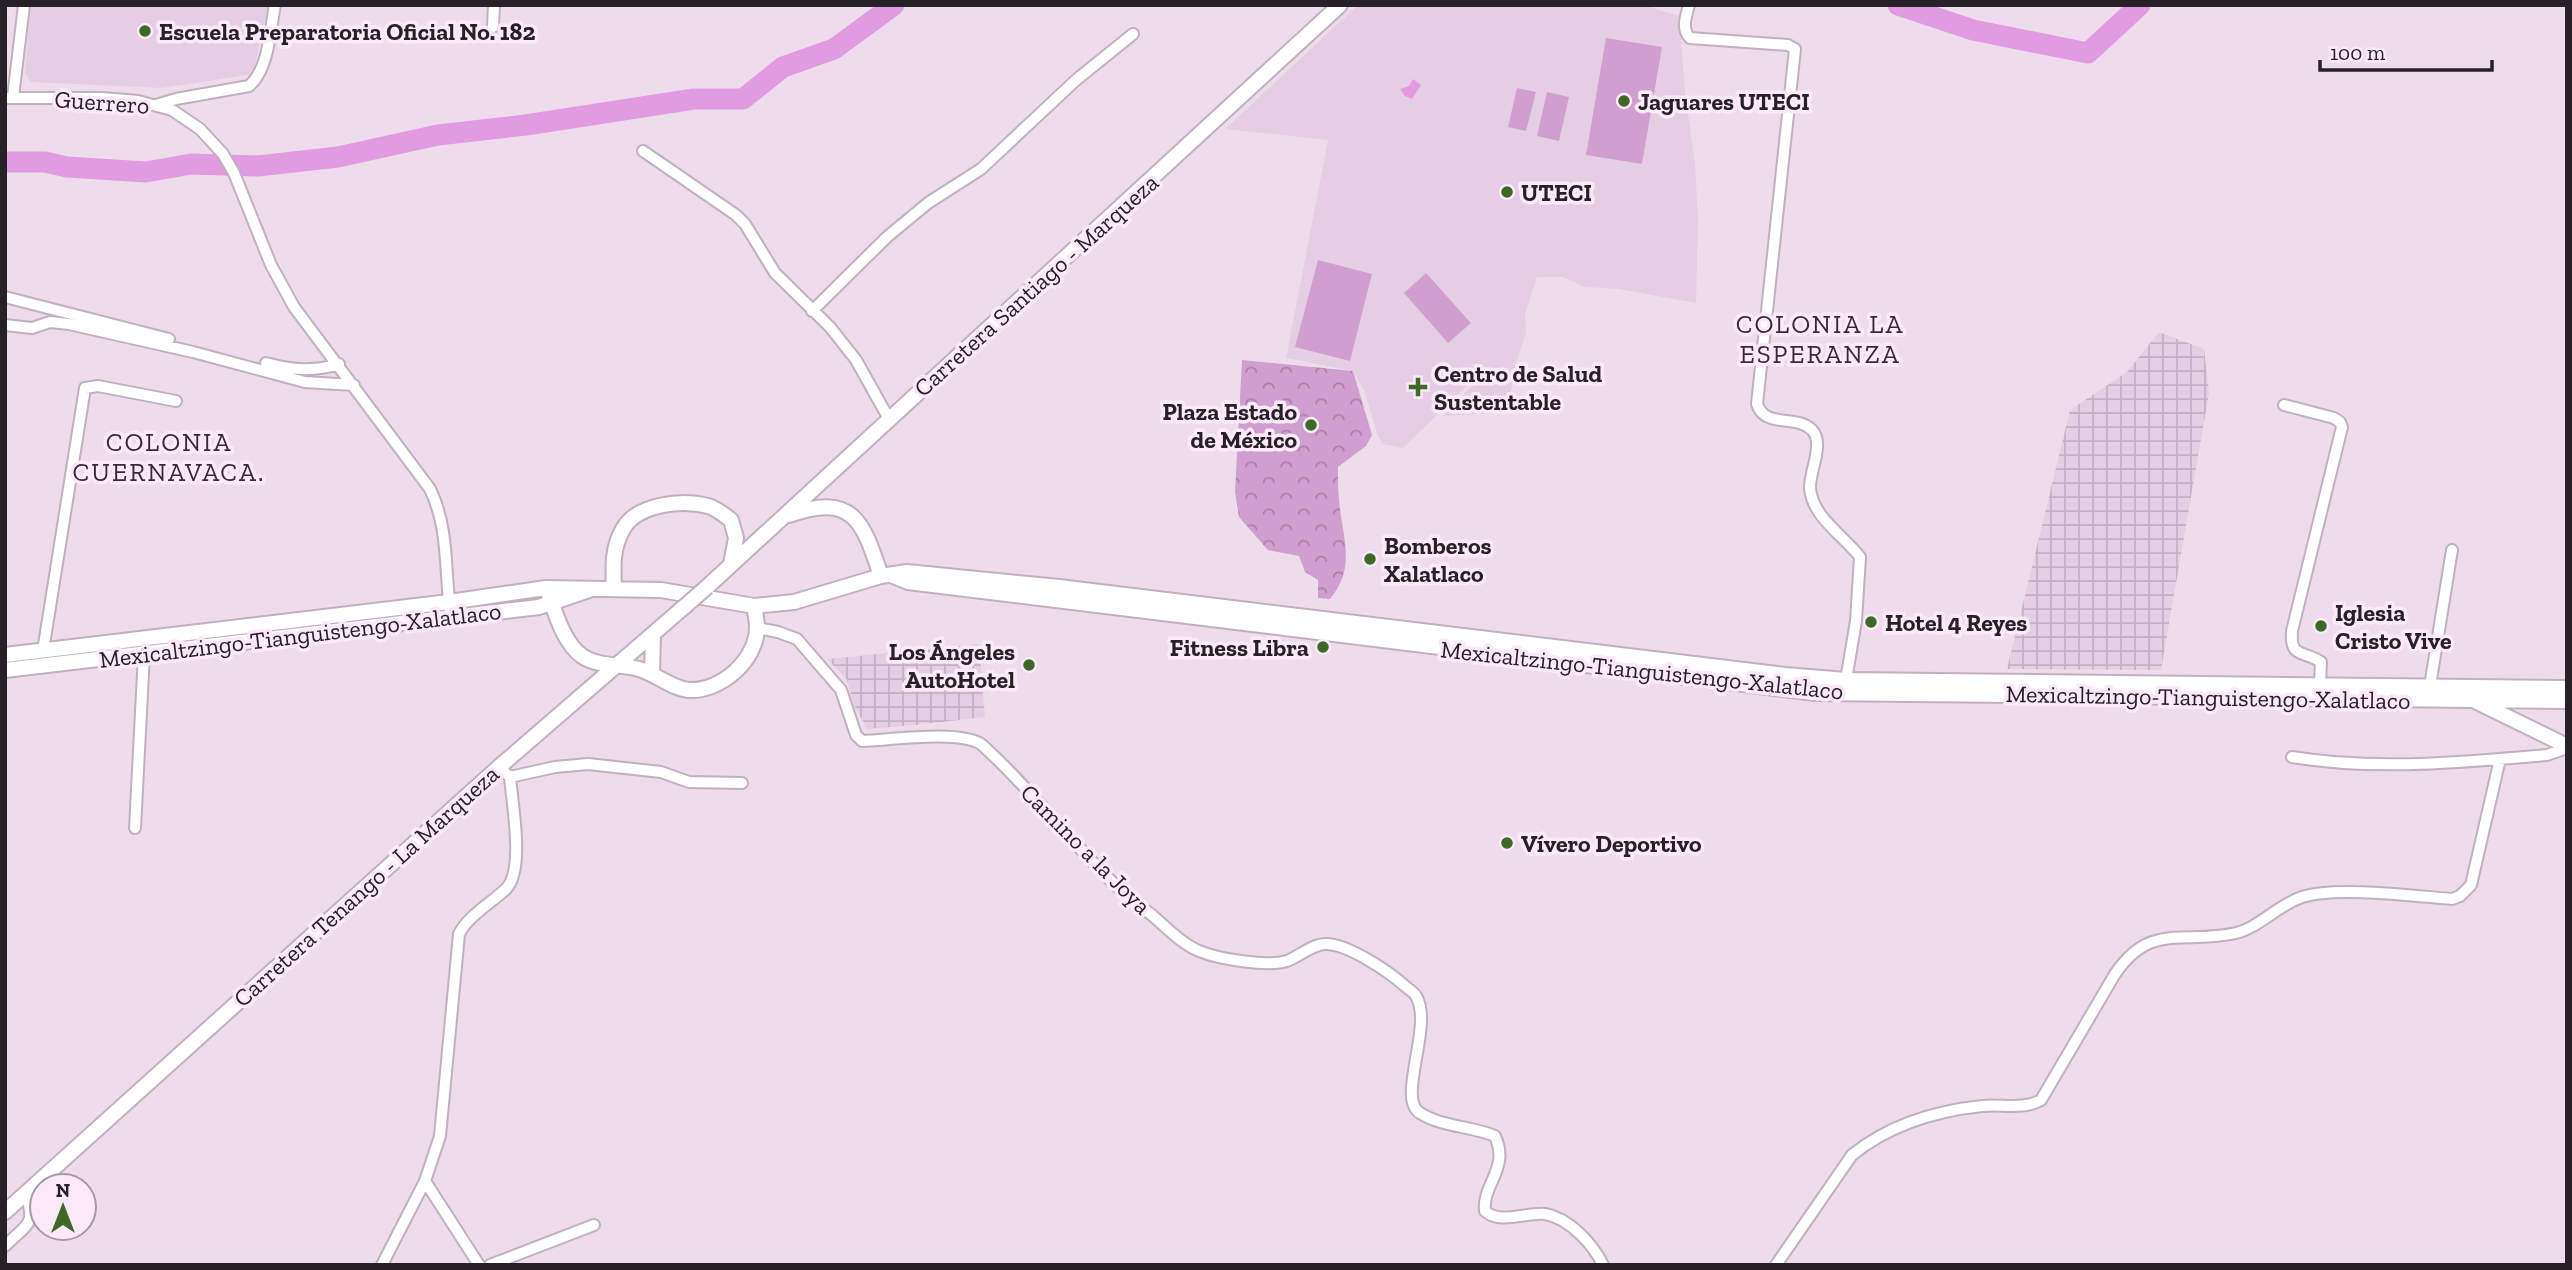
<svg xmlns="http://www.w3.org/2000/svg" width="2572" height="1270" font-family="'Zilla Slab',serif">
<defs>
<pattern id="industrial-grid" width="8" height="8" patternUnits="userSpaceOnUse" patternTransform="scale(1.75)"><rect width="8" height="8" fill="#e5cee4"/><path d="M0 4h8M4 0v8" fill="none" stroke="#c4b1c4"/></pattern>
<pattern id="park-crowns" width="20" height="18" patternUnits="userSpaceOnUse" patternTransform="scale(1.75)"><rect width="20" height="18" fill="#d19ed0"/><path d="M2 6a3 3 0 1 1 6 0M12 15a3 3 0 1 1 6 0" fill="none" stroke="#aa80a9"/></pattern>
</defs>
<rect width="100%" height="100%" fill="#eedced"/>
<path fill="#e5cee4" d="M30,5h238l-15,69 -91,14 -131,-6 -6,-9z
M1358,5h285l36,11 6,75 10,73 3,56 -2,83 -78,-14 -33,-2 -22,-10h-26l-12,38 1,18 -10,30 -9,48 -6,2 -58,3 30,-31 -2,-3 -68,66 -20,-4 -6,-10 -12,-42 -12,-21 -67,-13 42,-218 -103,-11z"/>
<path fill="url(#industrial-grid)" d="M2159,332l45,17 5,44 -48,277 -154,-1 63,-259 57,-38z
M979,644l6,73 -69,8 -49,4 -14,-26 -6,-23 -20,-21z"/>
<path fill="#d19ed0" d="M1606,38l56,9 -20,117 -56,-9z
M1517,88l19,4 -10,39 -18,-4z
M1547,92l22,5 -10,44 -22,-5z
M1318,260l54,14 -22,87 -55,-14z
M1426,273l45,50 -23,20 -44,-50z"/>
<path fill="url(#park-crowns)" d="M1242,360l111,11 19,64 -6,11 -28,21c0,11 0,22 1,33 3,37 18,67 -9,99l-12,-1v-18l-13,-8 -6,-16 -31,-6 -29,-33 -4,-25z"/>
<path fill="#e19be1" d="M1413,79l8,6 -9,14 -7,-3 -5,-7 9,-3z"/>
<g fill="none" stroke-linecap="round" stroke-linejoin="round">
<path stroke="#e19be1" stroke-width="21" d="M1898,5l75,25 115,23 52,-48
M5,162h40l22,5 79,5 45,-8 67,2 80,-9 100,-22 88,-10 168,-26h49l40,-32 51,-18 60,-44"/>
<defs>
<path id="street" d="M1689,5c-3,11 -8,24 1,33l98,7 7,4 -38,355c8,25 40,10 55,26 13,13 -3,43 -2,58 2,29 34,48 50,69l-4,64 -10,59
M493,27l1,-22
M13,97l11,-92
M5,98h97l36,3 34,9 28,19 23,25 11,19 37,92 23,42 136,182c20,41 14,84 21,128
M156,105l20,-6 73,-13c20,-17 21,-56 26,-81
M643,151l93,64 9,9 30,49 55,54 26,33 33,59
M5,297l164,42
M812,311l75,-74 41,-34 53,-34 95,-89 57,-46
M5,325l27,3 18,-6 19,2 124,28 112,30 49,3
M266,363c26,7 47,9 73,1
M2284,405l50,13 6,4 2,5 -50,204c-2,28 11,19 29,31l-1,23
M757,628l21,4 19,7 44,51 15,45 6,6c30,-1 95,-11 119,3 46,41 84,91 127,134 14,14 30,26 45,38 14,12 29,28 46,35 19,8 68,16 88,10 13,-5 25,-17 39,-17 22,0 62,27 79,42 3,3 9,6 11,10 18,29 -20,103 4,117 22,14 51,13 75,23 15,33 -13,48 -10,75 15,14 41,1 60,3 24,4 48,30 58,51
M43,651l42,-263 13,-2 78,15
M2430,686l22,-136
M2292,757c84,14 170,5 255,-2l20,-7
M510,777l45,-10 33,-3 73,8 28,10 53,1
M135,828l9,-174
M425,1181l54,84
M5,1246c23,-23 31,-20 21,-53
M382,1265l43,-84 15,-45 19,-202c9,-18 32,-31 47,-45 19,-19 6,-86 4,-112l-11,-10
M490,1265l104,-40
M1776,1265l76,-110c37,-30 83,-44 130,-49 20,-2 42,4 59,-6l74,-126c36,-53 69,-29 121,-41 24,-6 42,-28 66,-36 34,-11 112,-1 150,2l8,-3 11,-11 29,-126"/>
<path id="secondary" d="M789,515c65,-23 74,7 92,61
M891,575l17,7 907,111 752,8
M707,587l633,-582
M614,588c-1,-21 -2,-40 9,-59 14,-25 59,-30 85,-23 8,2 16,9 23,14l5,18 -5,26
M549,595c7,20 15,48 33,61 16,11 39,8 57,13 17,5 32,19 49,21 33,2 69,-30 69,-63 0,-7 -2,-14 -3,-21
M5,655l444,-53 97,-14 115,2 93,16 40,-4 87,-26 26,-4 152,15 726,88 61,5 721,8
M5,670l534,-63 50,-17
M652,674l1,-39
M2477,702l90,44
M5,1212l494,-445 185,-160"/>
</defs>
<use href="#street" stroke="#c1b0c0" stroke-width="14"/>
<use href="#secondary" stroke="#c1b0c0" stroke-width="18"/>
<use href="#street" stroke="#fff" stroke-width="10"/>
<use href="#secondary" stroke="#fff" stroke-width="14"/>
<defs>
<path id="secondary-bridge" d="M684,607l23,-20"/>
</defs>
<use href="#secondary-bridge" stroke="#c1b0c0" stroke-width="18" stroke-linecap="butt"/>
<use href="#secondary-bridge" stroke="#fff" stroke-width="14"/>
</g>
<g fill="#3d6825" stroke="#fbe9fa" stroke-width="2.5">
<circle cx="145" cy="31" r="7"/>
<circle cx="1624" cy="101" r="7"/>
<circle cx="1507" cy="192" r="7"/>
<path d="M1414.5 376.5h7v7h7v7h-7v7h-7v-7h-7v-7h7z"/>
<circle cx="1311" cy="425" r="7"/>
<circle cx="1370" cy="559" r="7"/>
<circle cx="1871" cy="622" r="7"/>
<circle cx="2321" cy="626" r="7"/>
<circle cx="1323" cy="647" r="7"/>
<circle cx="1029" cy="665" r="7"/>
<circle cx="1507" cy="843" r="7"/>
</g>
<g text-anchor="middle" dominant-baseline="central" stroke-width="7" stroke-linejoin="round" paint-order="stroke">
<g font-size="24" font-weight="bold" fill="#272127" stroke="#fbe9fa" text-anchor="start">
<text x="159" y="31">Escuela Preparatoria Oficial No. 182</text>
<text x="1638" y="101">Jaguares UTECI</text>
<text x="1521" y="192">UTECI</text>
<text x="1434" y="373">Centro de Salud<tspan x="1434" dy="28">Sustentable</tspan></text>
<text x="1297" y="411" text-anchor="end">Plaza Estado<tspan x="1297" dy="28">de México</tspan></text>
<text x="1384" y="545">Bomberos<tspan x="1384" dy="28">Xalatlaco</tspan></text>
<text x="2335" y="612">Iglesia<tspan x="2335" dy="28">Cristo Vive</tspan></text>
<text x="1885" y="622">Hotel 4 Reyes</text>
<text x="1309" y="647" text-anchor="end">Fitness Libra</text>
<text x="1015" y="651" text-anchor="end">Los Ángeles<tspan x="1015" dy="28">AutoHotel</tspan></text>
<text x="1521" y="843">Vívero Deportivo</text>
</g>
<g font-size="24" fill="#272127" stroke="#fbe9fa">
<text transform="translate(102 102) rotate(4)">Guerrero</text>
<text transform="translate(1036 285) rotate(-42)">Carretera Santiago - Marqueza</text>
<text transform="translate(300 635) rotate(-7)">Mexicaltzingo-Tianguistengo-Xalatlaco</text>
<text transform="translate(1642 670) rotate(6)">Mexicaltzingo-Tianguistengo-Xalatlaco</text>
<text transform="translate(2208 697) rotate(1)">Mexicaltzingo-Tianguistengo-Xalatlaco</text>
<text transform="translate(1086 849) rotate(45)">Camino a la Joya</text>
<text transform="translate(366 886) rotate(-42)">Carretera Tenango - La Marqueza</text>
</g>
<g font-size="26" letter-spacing="2" fill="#382b38" stroke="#fbe9fa">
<text x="1820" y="324">COLONIA LA<tspan x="1820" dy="30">ESPERANZA</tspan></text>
<text x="169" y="442">COLONIA<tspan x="169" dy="30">CUERNAVACA.</tspan></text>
</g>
</g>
<rect width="2572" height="1270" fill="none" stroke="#272127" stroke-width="14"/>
<g transform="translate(63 1207)"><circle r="33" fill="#fbe9fa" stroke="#a699a6" stroke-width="2"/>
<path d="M0-5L12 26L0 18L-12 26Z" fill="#3d6825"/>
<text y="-10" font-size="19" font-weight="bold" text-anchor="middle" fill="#272127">N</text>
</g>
<path d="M2320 60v10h172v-10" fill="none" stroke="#272127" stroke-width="3.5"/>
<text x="2330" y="60" font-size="21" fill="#272127" stroke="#fbe9fa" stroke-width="5" paint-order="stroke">100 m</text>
</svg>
